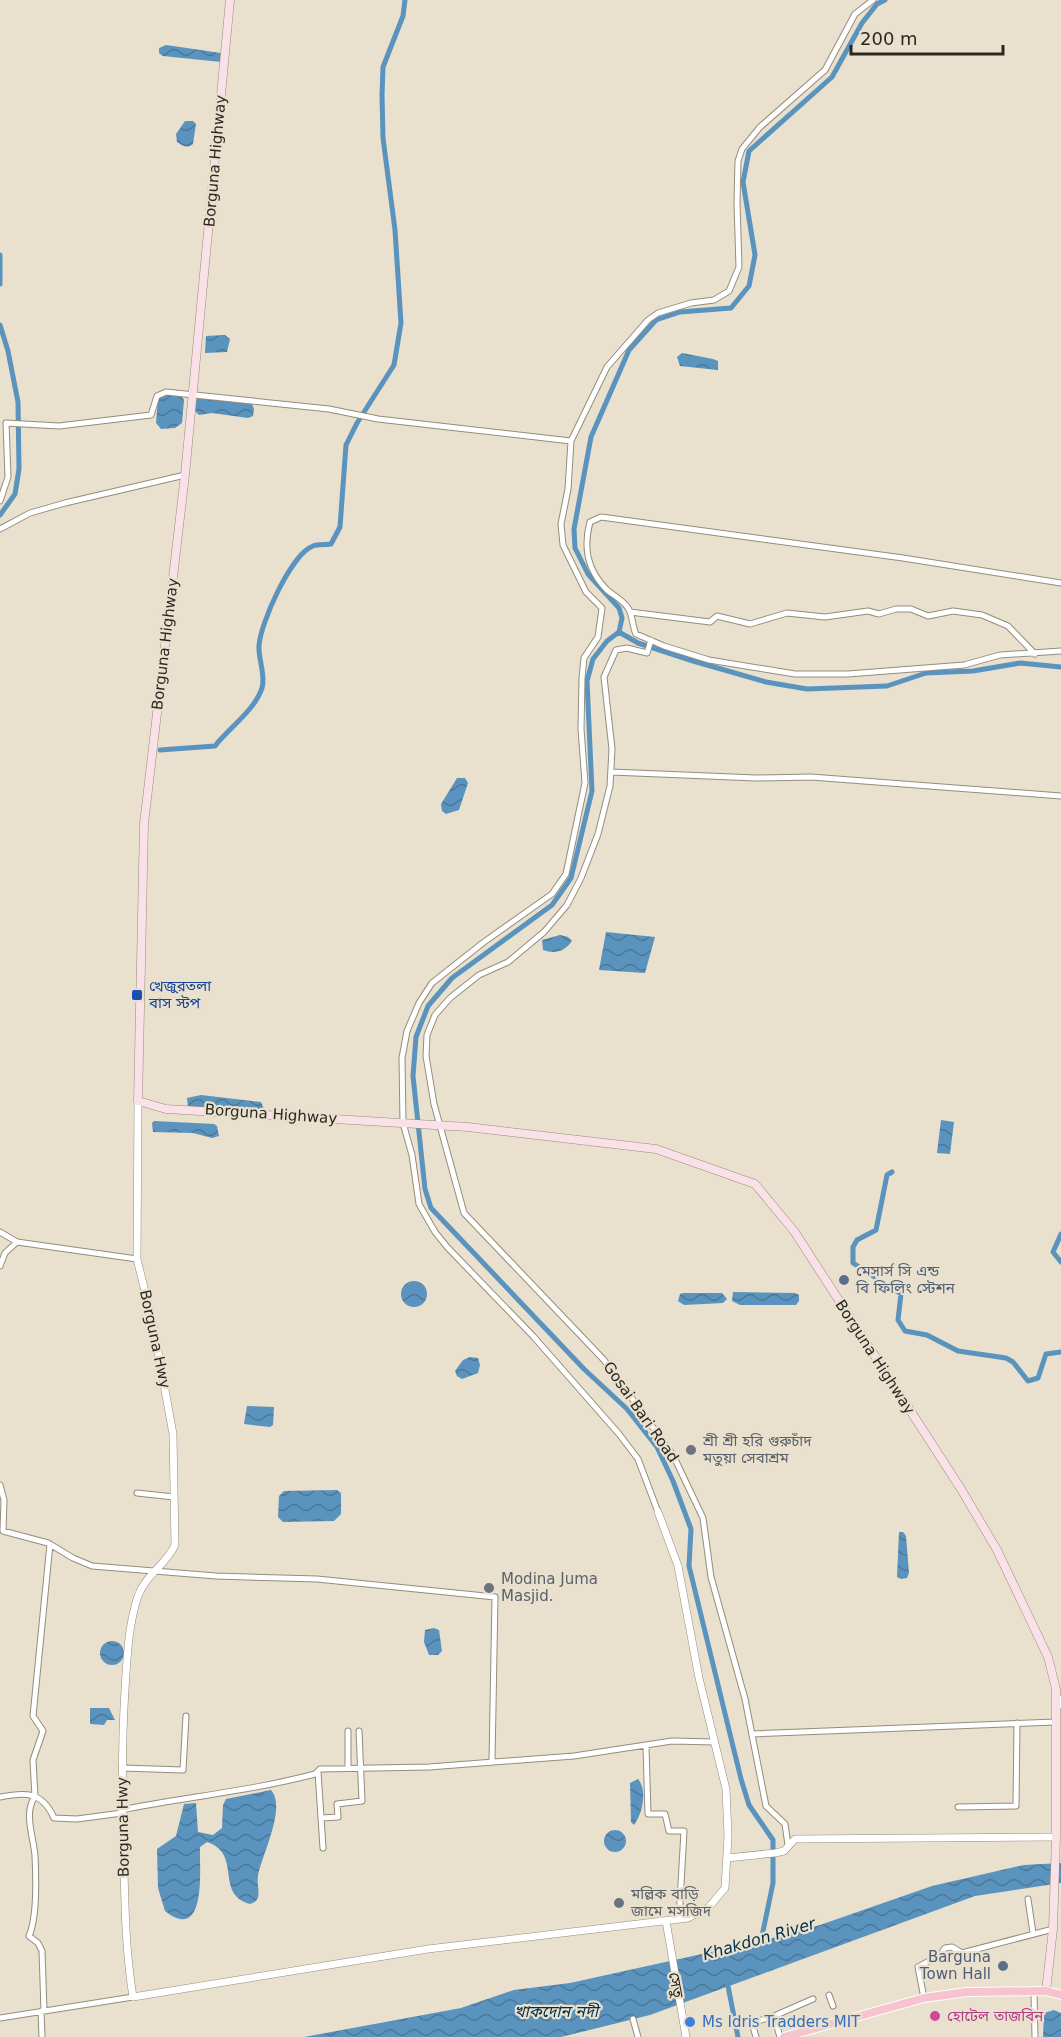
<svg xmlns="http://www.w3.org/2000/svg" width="1061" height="2037" font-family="'DejaVu Sans','Noto Sans Bengali',sans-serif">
<defs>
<pattern id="water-waves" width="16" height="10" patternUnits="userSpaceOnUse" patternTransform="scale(1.5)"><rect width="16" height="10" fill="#5993be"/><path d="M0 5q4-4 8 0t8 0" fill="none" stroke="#4a789a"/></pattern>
</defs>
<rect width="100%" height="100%" fill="#e9e0cd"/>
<path fill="url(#water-waves)" d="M166,45l55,8v9l-58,-6 -4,-3v-5z
M185,121h8l3,3 -3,20c-6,5 -10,2 -16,-2l-1,-8z
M225,335l5,4 -3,13 -22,1 1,-17z
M682,353l31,6 5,2v9l-38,-4 -3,-9z
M168,394l14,3 2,3 -2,23 -7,5 -14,1 -5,-6 2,-26z
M196,398l56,6 2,5 -1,7 -5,2 -36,-5 -13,2 -5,-5z
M457,778h8l3,5 -9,27 -13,4 -4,-3 -1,-7z
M606,932l49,5 -10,36 -46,-3z
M560,935l8,2 4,4c-8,11 -17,13 -29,9l-1,-10z
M201,1095l60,7 3,7 -6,3 -70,-5 -1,-9z
M941,1120l13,2 -4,32 -13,-1z
M154,1121l60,3 3,2 2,10 -7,2 -19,-5 -40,-1 -1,-9z
M401 1294a13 13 0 1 1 26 0a13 13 0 1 1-26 0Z
M733,1292l62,1 4,2v6l-3,4h-56l-8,-4z
M683,1293h39l5,6 -4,4 -39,2 -6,-4 2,-7z
M470,1357l8,1 2,7 -2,8 -16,6 -5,-3 -2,-5 8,-11z
M247,1406l27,1 -1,18 -3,2 -26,-3z
M337,1490l4,3v21l-7,7 -51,1 -5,-5 1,-21 5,-5z
M899,1532h4l3,4 3,37 -2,5 -6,1 -4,-2z
M434,1628l5,2 3,21 -4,4h-9l-5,-13 1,-12z
M100 1653a12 12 0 1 1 24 0a12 12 0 1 1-24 0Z
M90,1708h19l6,12h-8l-3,5 -14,-1z
M638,1779c10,12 4,36 -4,46l-3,-3 -1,-39z
M271,1790c16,18 -10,66 -13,86 -2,12 6,24 -8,28 -36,-10 -7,-50 -43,-62l-7,5c-1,18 8,98 -35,64l-7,-23 -1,-39 19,-13 8,-32 12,-1 2,29 15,3 9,-7 1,-23 3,-6z
M604 1841a11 11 0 1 1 22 0a11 11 0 1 1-22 0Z
M1061,1863v20l-86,13 -325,119 -89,22h-257l157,-29 53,-18 56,-7 191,-42 59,-16 112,-39 92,-21z
M1054,2010l7,3v24h-18l1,-24z"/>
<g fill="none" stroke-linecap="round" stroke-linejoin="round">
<path stroke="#5993be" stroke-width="5" d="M0,255v29
M0,325l8,26 10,51 1,67 -4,25 -15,21
M619,632l19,11 55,18 73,21 41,7 80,-3 39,-13 47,-2 47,-8 41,4
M160,750l55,-4c14,-18 40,-36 47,-58 4,-13 -4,-29 -3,-42 1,-22 32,-92 54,-100 5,-2 13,-1 18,-2l9,-17 6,-82 11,-22 37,-58 7,-42 -6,-93 -12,-92 -1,-43 1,-28 20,-51 2,-16
M892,1172l-5,3 -11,55 -19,10 -4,7v16l48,31 -3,26 7,11 22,4 31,16 48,7 7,4 15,19 10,-3 8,-24 15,-2
M1061,1234l-8,18 8,10
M761,1941l12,-58v-43l-24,-35 -8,-26 -52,-213 2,-37 -18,-48 -16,-34 -30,-38 -43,-40 -153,-161 -6,-19 -12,-113 3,-39 12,-31 24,-28 100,-73 19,-27 21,-87 -5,-110 6,-22 14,-18 12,-9 3,-14 -3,-10 -31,-34 -13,-26 -1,-19 17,-92 38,-87 27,-30 24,-8 51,-4 18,-22 6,-31 -12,-73 6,-31 83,-74 30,-54 15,-19 8,-4
M727,1981l11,56"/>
<defs>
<path id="minor" d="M6,423l53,3 92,-11 6,-19 9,-4 163,17 49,10 193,22
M0,501l8,-24 -2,-54
M0,529l30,-16 35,-10 120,-28
M1061,583l-158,-25 -302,-41 -11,5c-7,26 -3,48 17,68 7,6 16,10 21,18 5,7 4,18 8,26l28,12 45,14 86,14h53l116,-9 36,-10 61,-4
M630,612l80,10 7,-6 33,8 37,-11 38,4 43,-6 11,3 17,-5h15l17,7 25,-5 29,4 26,11 27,28
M651,640l-4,13 -20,-5 -11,2 -12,27 8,72 -2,37 -12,48 -17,44 -14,27 -23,27 -36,30 -29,13 -29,23 -15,17 -8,20 -1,21 8,48 30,109 140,147 69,95 30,63 8,59 34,122 21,107 19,18 3,21
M611,772l145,6 55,-1 250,19
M0,1232l17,10 120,17
M0,1266l5,-13 12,-11
M0,1485l4,15 -1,31 45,12 25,15 19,8 124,10 101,3 178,18 -3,164
M137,1493l37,4
M658,1512l-20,-53 -19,-25 -86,-98 -85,-88 -13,-16 -16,-28 -7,-49 -9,-32 -1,-65 5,-27 12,-28 13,-20 52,-41 68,-48 14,-20 19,-91 -4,-54 1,-51 2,-20 14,-21 4,-29 -16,-16 -23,-47 -2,-21 7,-35 3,-48 36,-74 41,-47 10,-7 33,-10 23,-3 15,-9 10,-24 -2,-64 1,-42 4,-12 18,-22 65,-57 30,-56 18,-14
M1061,1698v8
M348,1731v36
M752,1734l304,-12
M646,1747l2,67h17l4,17h15l-5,88
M122,1768l61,2 3,-54
M318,1772l5,76
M0,1797c25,-5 42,-6 54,21l23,1 45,-6
M958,1807l58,-1 1,-83
M121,1810c65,-13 130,-19 194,-36l5,-5 109,-2 145,-11 98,-15 43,1
M322,1818l16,-1 -1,-13 25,-3 -3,-70
M1028,1899l5,34
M1034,1993l1,44
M829,1995l4,11
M924,1998l-6,-31 22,-12 5,-7 7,-1 10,6 91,-24
M41,2011l1,26
M44,2011l-2,-60 -4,-8 -9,-7c8,-18 7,-60 6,-80 -1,-17 -12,-44 0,-59l-2,-37 10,-29 -10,-15 17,-172
M0,2018l133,-21
M633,2019l5,18
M756,2037l-4,-14 22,-7
M780,2037l-6,-21 39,-17"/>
<path id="tertiary" d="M138,1101l-1,158 16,65 20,110 2,111c-9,20 -29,29 -37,51 -10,30 -11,63 -13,94 -4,60 -3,119 -1,179 1,43 2,85 9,128l295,-48 260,-31 21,-11 16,-19 3,-52 -2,-47 -27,-111 -21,-112 -20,-54
M727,1858l48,-5 9,-2 11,-12 261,-2
M666,1921l20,116"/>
<path id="secondary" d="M230,0l-45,475 -41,349 -6,277 28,8 302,18 188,22 99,35 39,47 167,258 36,61 51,107 8,32v148l-3,92 -7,62"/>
<path id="primary" d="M784,2037l140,-39 43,-6 79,-1 15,4"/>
</defs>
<use href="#minor" stroke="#958d7c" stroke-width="7"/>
<use href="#tertiary" stroke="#958d7c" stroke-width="8"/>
<use href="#secondary" stroke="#958d7c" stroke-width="9"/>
<use href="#primary" stroke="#fff" stroke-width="10"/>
<use href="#minor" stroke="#fff" stroke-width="5"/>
<use href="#tertiary" stroke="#fff" stroke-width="7"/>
<use href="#secondary" stroke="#fae1e7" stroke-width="8"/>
<use href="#primary" stroke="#f6c3ce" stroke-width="8"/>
</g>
<rect fill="#1a4fb4" stroke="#e9e0cd" stroke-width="2" x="131" y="989" width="12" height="12" rx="3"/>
<g fill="#5c6f8a" stroke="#e9e0cd" stroke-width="2">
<circle cx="844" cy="1280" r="6"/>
<circle cx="1003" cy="1966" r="6"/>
</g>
<g fill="#6b7280" stroke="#e9e0cd" stroke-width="2">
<circle cx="691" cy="1450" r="6"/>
<circle cx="489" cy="1588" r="6"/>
<circle cx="619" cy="1903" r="6"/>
</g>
<circle fill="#d1479c" stroke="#e9e0cd" stroke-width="2" cx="935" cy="2016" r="6"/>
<circle fill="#3f7fe0" stroke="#e9e0cd" stroke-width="2" cx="690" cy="2022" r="6"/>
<g text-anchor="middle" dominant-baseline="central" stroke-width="4.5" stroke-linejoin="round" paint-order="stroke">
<g font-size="15" fill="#2b2821" stroke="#e9e0cd">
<text transform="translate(215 161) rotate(-85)">Borguna Highway</text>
<text transform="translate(165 644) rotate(-83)">Borguna Highway</text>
<text transform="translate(271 1114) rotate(4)">Borguna Highway</text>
<text transform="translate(155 1339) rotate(78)">Borguna Hwy</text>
<text transform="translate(875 1357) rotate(57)">Borguna Highway</text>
<text transform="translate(641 1412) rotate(55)">Gosai Bari Road</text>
<text transform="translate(123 1827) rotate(-91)">Borguna Hwy</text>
<text transform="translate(676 1985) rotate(80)">সেতু</text>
</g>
<g font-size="15" fill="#164399" stroke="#e9e0cd" text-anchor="start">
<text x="149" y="986">খেজুরতলা<tspan x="149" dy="17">বাস স্টপ</tspan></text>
</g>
<g font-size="15" fill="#4e5e75" stroke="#e9e0cd" text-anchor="start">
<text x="856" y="1271">মেসার্স সি এন্ড<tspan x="856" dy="17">বি ফিলিং স্টেশন</tspan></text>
<text x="991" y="1957" text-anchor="end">Barguna<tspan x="991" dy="17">Town Hall</tspan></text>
</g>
<g font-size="15" fill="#5b616d" stroke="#e9e0cd" text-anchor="start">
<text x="703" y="1441">শ্রী শ্রী হরি গুরুচাঁদ<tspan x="703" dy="17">মতুয়া সেবাশ্রম</tspan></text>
<text x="501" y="1579">Modina Juma<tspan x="501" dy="17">Masjid.</tspan></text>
<text x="631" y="1894">মল্লিক বাড়ি<tspan x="631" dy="17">জামে মসজিদ</tspan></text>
</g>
<g font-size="15" fill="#b23c85" stroke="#e9e0cd" text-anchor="start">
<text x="947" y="2016">হোটেল তাজবিন</text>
</g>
<g font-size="15" fill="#366cbe" stroke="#e9e0cd" text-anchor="start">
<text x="702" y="2022">Ms Idris Tradders MIT</text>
</g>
<g font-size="16" font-style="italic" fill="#002f4c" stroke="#e9e0cd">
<text transform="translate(759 1939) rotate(-16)">Khakdon River</text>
<text x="556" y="2011">খাকদোন নদী</text>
</g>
</g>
<path d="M851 45v9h152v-9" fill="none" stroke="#2b2821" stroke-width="3"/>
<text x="860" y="45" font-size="18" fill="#2b2821" stroke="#e9e0cd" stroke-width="4.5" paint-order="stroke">200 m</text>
</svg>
